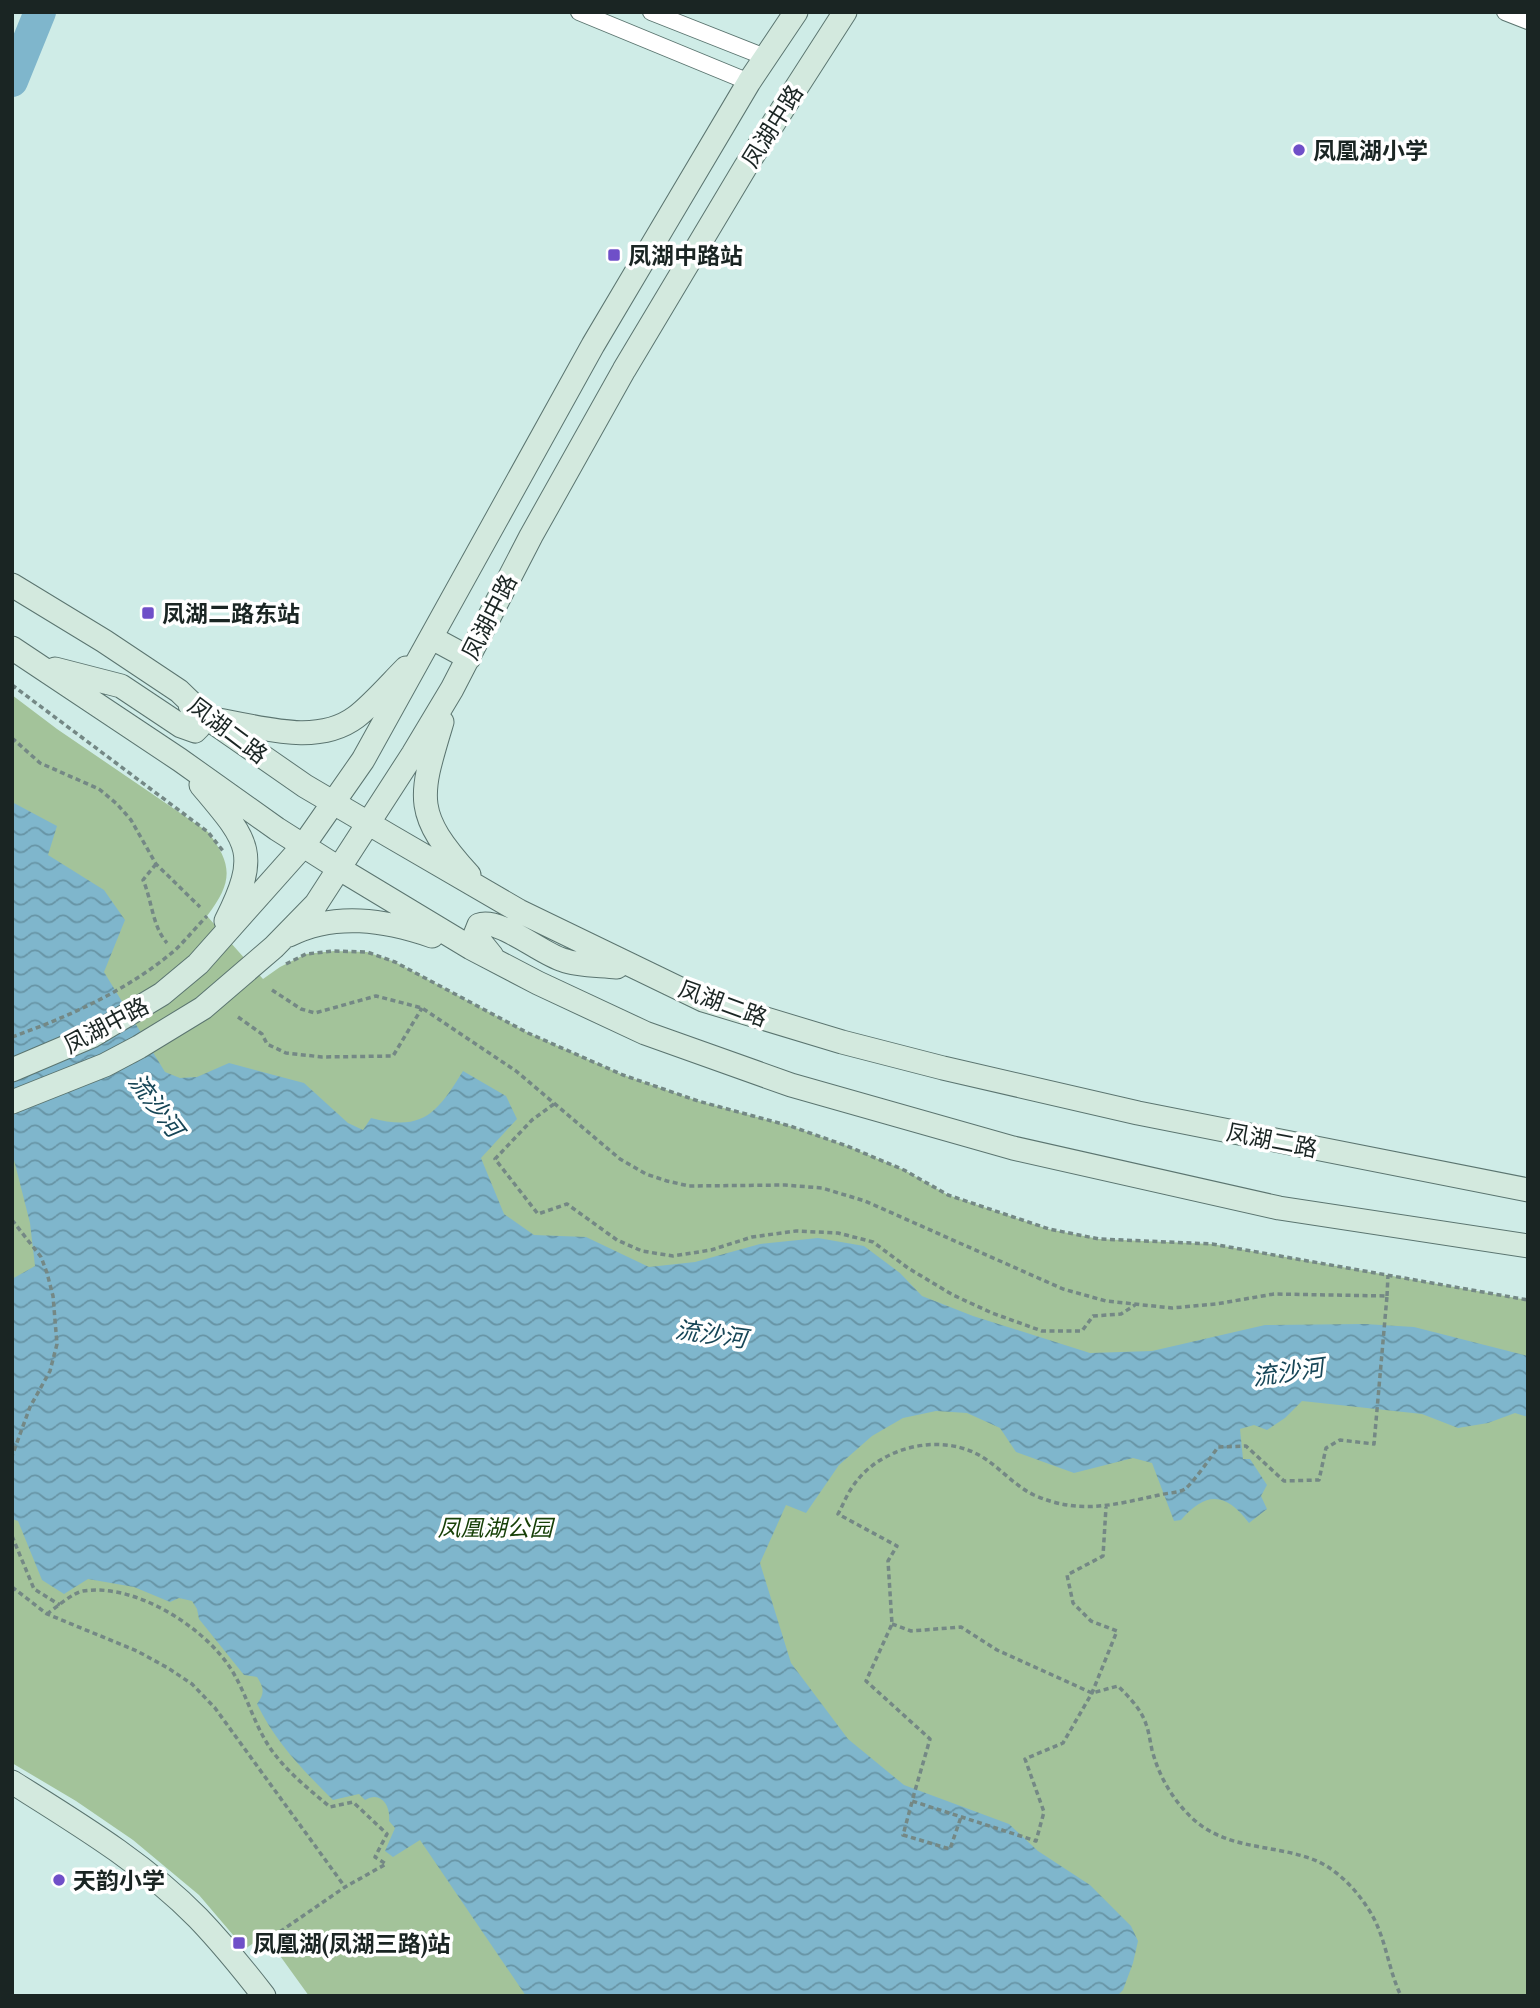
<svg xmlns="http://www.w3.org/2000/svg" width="1540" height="2008" font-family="Lora,'Noto Sans SC',serif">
<defs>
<pattern id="water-waves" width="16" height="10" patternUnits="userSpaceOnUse" patternTransform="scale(1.75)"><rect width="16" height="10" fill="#7fb6cc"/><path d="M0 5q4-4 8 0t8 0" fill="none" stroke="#6794a5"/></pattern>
</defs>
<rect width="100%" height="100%" fill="#cfece7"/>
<path fill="#a3c39a" d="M12,695l45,34 151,103c25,33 25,50 -1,84l56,63 17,-12 26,-13 28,-3 33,1 28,10 133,71 95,42 75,26 92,25 57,20 57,24 44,25 100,34 51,10 113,5 316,56v696h-1219l-44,-61 -20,14 -46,-54 -66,-55 -57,-39 -64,-38z"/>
<path fill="url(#water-waves)" d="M12,802l45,24 -9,29 56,35 21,30 -21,52 61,100 15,6 17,-1 32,-14 75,20 44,40 15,7 8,-12c52,14 66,-5 92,-47l43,25 11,23 -36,39 23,56 30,21 52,2 63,30 46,-5 65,-18 58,-6 46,8 36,27 22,23 51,20 117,37 62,-2 113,-26 100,-1 49,3 114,29v61l-13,-4 -27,10 -30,5 -36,-14 -120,-13 -17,17 -18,12 -13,-5 -14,4 3,30h7l17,26 -6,11 6,13 -18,14c-23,-31 -43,-32 -68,-3l-7,1 -22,-58 -19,-5 -59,15 -58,-21 -16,-24 -33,-15 -31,-2 -33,7 -31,18 -33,29 -33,48 -20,-8 -26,58 31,100 57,76 56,46 105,39 29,27 52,34 41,41 7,15 -5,22 -10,27 -6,6h-591l-106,-156 -27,17 -8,-6 10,-23 -6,-7c2,-15 -8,-31 -24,-21l-6,-6 -26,6c-30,-30 -57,-57 -76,-96 8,-11 7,-16 0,-27l-13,-2 -45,-56 -2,-10 -5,-8 -13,-3 -9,4 -36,-15 -46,-8 -24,15 -22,-14 -24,-59 -6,-2v-240l23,-13 -5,-43 -18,-71z"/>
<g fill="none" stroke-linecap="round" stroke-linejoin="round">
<path stroke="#7fb6cc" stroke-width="32" d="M12,81l28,-69"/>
<defs>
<path id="street" d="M579,12l170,70
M651,12l114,45
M1505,12l23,9"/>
<path id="secondary" d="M12,585l92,56 75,50 28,27 98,68 85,50 129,75 184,89 139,42 101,26 195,45 390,77
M432,638l37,20
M12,648l168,112 97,69 63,40 131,79 67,35 107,50 146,52 222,63 266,60 249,38
M55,669l66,17 60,40 14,5 4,-4 -3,-15 -6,-7
M213,719c45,7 103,28 143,-2 16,-12 35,-34 50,-49
M442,722c-23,76 -29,91 27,153
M201,785c47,56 60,67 25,136
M289,935c46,-23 96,-15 143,1
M492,956l-17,-21 4,-10c20,-8 62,29 84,35 16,6 37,5 54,7
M12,1070l80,-34 70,-42 36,-30 105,-118 60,-86 230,-415 156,-263 47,-70
M12,1102l93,-37 34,-18 64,-39 71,-61 42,-43 97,-150 39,-65 79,-153 93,-166 122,-204 99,-154
M12,1782c65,41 132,81 186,136 24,25 45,51 66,78"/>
</defs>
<use href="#street" stroke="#5b7570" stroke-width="18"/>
<use href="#secondary" stroke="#5b7570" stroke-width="25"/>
<path stroke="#748885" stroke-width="3.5" stroke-dasharray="5 3.5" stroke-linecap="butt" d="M12,685l196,147 15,19
M12,738l28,25 59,26 18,15 14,16 25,44 44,43
M156,864l-13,16c9,20 9,46 24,63
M286,964l20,-10 28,-3 33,1 28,10 133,71 95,42 75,26 92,25 57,20 57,24 44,25 101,34 50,10 113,5 316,56
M272,990l29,19 14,4 61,-17 46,12 94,63 104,88 26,15 21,7 22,5 96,-1 37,3 43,13 198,88 43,12 66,7 44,-4 58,-10 113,2 -13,148 -34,-4 -14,8 -7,32 -35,1 -38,-35 -28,1c-7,10 -25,36 -33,42 -6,4 -19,4 -26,6 -46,10 -80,20 -125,0 -21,-10 -36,-30 -57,-41 -40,-21 -99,-6 -124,32 -6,8 -10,19 -15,28l59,32 -9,15 4,63 -26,57 64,58 -18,62 124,40 8,-29 -19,-53 38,-16 29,-50 25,-62 -26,-10 -18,-18 -6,-28 36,-19 3,-49
M238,1017l24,17 5,10 19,9 36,4 71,-1 29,-48
M12,1037c56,-20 116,-47 162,-86 12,-11 22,-24 33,-35
M554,1104l-22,16 -37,39 43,55 29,-10 50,36 25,11 31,5 38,-6 41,-13 44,-6 42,2 35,9 35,26 45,27 39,18 50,18h40l11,-15 28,-2 14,-9
M12,1220l29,37 6,16 6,23 4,48 -7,27 -20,36 -18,49
M1387,1296l1,-21
M12,1536l22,53 26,16
M12,1587l35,27 90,37 31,17 24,16 23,24 130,179
M47,1614c10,-7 25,-21 36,-23 51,-8 118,34 146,75 19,28 25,63 47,90 15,19 35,35 54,51l23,-5 34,32 -12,23 11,7 -41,23 -83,57
M892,1624l19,7 50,-4 36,23 95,43 26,-7c11,11 23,23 28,38 3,8 4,17 6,26 7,26 20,49 40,68 34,32 79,26 120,41 22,8 42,28 55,48 19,27 20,60 34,89
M912,1802l-9,33 47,14 11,-32"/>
<use href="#street" stroke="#fff" stroke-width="16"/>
<use href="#secondary" stroke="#d3e9de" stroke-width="23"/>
</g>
<g fill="#6f4fc8" stroke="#fff" stroke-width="2.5">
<circle cx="1299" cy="150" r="7"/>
<rect x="607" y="248" width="14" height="14" rx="3.5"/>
<rect x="141" y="606" width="14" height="14" rx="3.5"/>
<circle cx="59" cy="1880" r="7"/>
<rect x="232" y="1936" width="14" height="14" rx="3.5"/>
</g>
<g text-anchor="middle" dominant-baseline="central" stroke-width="7" stroke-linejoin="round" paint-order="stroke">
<g font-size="23" fill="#1a2523" stroke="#fff">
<text transform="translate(772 126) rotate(-58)">凤湖中路</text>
<text transform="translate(489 617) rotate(-63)">凤湖中路</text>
<text transform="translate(228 730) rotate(37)">凤湖二路</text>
<text transform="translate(723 1003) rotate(20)">凤湖二路</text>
<text transform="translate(106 1025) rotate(-28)">凤湖中路</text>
<text transform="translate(1272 1140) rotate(11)">凤湖二路</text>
</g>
<g font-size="23" font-weight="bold" fill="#1a2523" stroke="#fff" text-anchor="start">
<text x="1313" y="150">凤凰湖小学</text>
<text x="628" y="255">凤湖中路站</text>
<text x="162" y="613">凤湖二路东站</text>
<text x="73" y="1880">天韵小学</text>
<text x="253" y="1943">凤凰湖(凤湖三路)站</text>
</g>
<g font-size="23" font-style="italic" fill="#174007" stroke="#fff">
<text x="495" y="1527">凤凰湖公园</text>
</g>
<g font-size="24" font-style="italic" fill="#174657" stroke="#fff">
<text transform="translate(156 1105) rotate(53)">流沙河</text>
<text transform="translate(711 1334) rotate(8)">流沙河</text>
<text transform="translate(1288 1372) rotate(-8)">流沙河</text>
</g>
</g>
<rect width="1540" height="2008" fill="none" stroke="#1a2523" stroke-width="28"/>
</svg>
